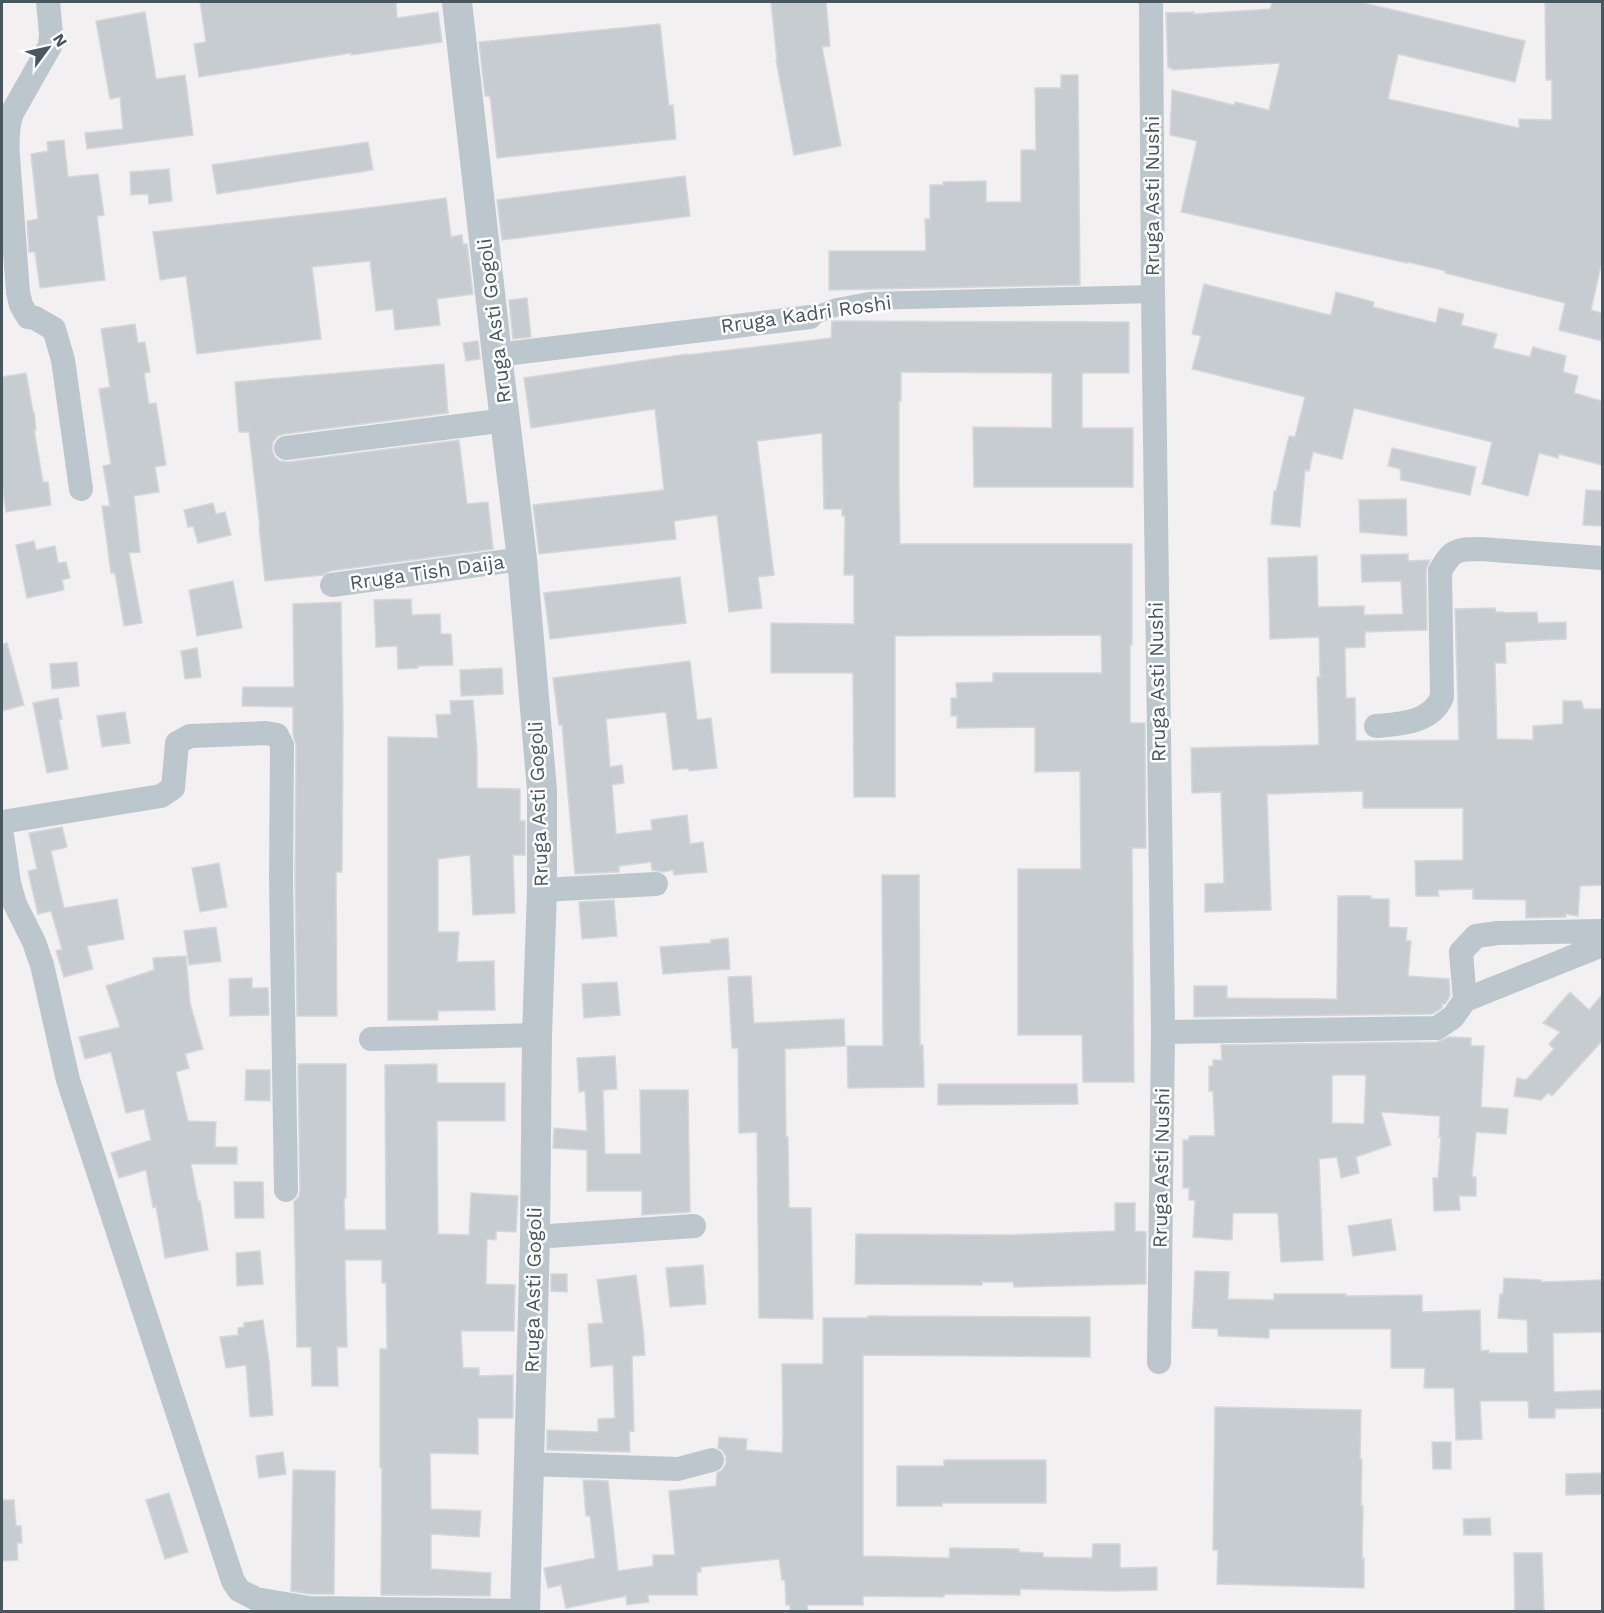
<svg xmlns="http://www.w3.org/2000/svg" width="1604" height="1613" font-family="'Work Sans',sans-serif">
<rect width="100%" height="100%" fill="#f3f0f1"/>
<path fill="#c7ccd0" stroke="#d4d8dc" stroke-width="1.5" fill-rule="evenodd" d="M200,2h196l1,16 41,-6 4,30 -91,13v-2l-152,24 -5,-33 12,-2z
M771,2h55l4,44 -8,1 19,99 -47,9 -18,-95h1z
M1272,2h88l165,39 -10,41 -117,-28 -10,45 131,29v-9l33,1v-40h-6l-1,-78h57v259l-11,49 11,3v28l-43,-11 6,-27 -120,-30 1,-2 -39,-9v1l-226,-51 16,-71 -27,-6 2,-45 62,15 1,-3 34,8 11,-47 -108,7v-2h-4l-2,-55 28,-1v2l76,-5z
M145,12l11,67 29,-4 8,60 -106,14 -2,-16 38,-4 -3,-32 -10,2 -14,-78z
M660,24l9,82 4,-1 3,34 -179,19 -7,-62h-5l-6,-54z
M1061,75h17l2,210 -251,5v-39h97l-1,-32h5v-34h13v-3l43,-1v21h35v-52h15l-1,-62h26z
M64,140l4,37 30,-3 6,41 -7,1 8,64 -65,8 -5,-36h-6l-2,-31 11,-2 -7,-65 17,-3 -1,-9z
M368,142l5,28 -156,24 -5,-29z
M169,169l3,32 -23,3 -1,-10 -17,1 -1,-23z
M685,176l5,40 -188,24 -5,-40z
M446,198l5,39 11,-2 1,9h4l6,50 -36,5 3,26 -45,5 -2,-21 -17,2 -6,-50 -58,6 9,72 -124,15 -11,-78 -26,4 -7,-48 206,-23z
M1204,284l125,31h2l5,-23 38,10 -1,5 63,16 3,-15 25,6 -3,11 36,9 -4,14 37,9 3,-10 33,9 -3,16 15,4 -4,17 28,8v64l-43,-11 -1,4 -19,-5 -11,43 -46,-12 10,-42 -138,-34 -12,51 -29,-7 -4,19 -4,-1 -5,57 -29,-3 3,-33h2l13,-55 6,1 10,-40 -113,-28 9,-33 -9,-2z
M527,298l4,39 -18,2 -4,-39z
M832,321l297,1v51h-47v55h51v59h-159l-1,-60 79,1v-55l-151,-1v29h-2v86l1,57h232v101h-2v78h15l1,125h-14l2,234h-51l-1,-47h-64v-166h63l-1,-98 -45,1v-45l-78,1v-12h-6v-18h6l-1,-15 37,-1v-9h109l-1,-38 -206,1v161h-41l-1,-124h-82v-50l83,1v-49h-10l1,-59h-3v-7h-18l-2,-76 -65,8 17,134 -16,2 4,31 -33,4 -12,-97 -43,6 2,18 -137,15 -6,-49 131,-15 -9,-81 -124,19 -7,-50 163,-24v1l144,-17z
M135,324l3,19 7,-1 5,30 -6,1 5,31 7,-1 10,62 -11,2 4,25 -25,4 6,56 -11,1 13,70 -18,3 -9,-53h-4l-9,-67h8l-7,-40 8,-2 -12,-75 11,-2 -9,-58z
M478,341l2,18 -14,2 -3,-18z
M444,364l4,49 -164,21 -6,2 -5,6 -1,8 3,7 5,4 8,1 171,-22 8,64 21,-2 5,47 -163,22 -7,4 -58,6 -6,-54h1l-11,-95h-10l-4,-50z
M26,373l7,39h1l2,18h-2l9,52h5l3,23 -45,7 -4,-26v-109z
M1392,448l84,19 -6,28 -69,-15 -1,-11 -12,-3z
M1586,490l16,1v35l-19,-1z
M1406,499l1,37 -47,-4 -1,-32z
M213,503l3,11 9,-2 6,23 -33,8 -5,-17 -5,1 -4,-17z
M34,541l2,9 19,-4 3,17 8,-1 4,16 -8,2 2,10 -37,8 -11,-53z
M1408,554v7l22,-1 -4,11 1,59 -62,2v15l-20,1 1,50h9l1,43 103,-1 -4,-131 40,-1 1,4h7v1l34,-1 1,11 28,-1v17l-61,3 1,21h-11l2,76 36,1v-14l30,-2v-23h18l3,8h18v176l-22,1 -2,30 -12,-2v3l-40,1v-18l-53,-1v-10l-35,1 1,6h-23l-1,-35 48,-1v-52h-100v-17l-96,3 4,116 -66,2v-28l19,-1 -3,-91 -29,1 -1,-45 128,-3 -2,-68h3l-1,-40 -49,2 -2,-81 49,-2 1,51 46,-1v9l39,-1 -2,-33 -39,1 -1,-27z
M680,577l6,46 -136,16 -6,-46z
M233,581l9,47 -45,8 -8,-46z
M411,599l1,16 28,-1 1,20h10l2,31 -35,1v2l-20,1 -1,-23 -21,1 -2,-47z
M341,602l2,121 -1,149h-6l1,144h-40l-2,-137 1,-134 -3,-10v-28l-51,-1 1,-19h51l-1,-83z
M7,643l17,62 -22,6v-67z
M197,648l4,29 -16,2 -4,-28z
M690,661l7,59 14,-2 6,50 -28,3 -1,-3 -15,2 -7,-58 -60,7 4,48 12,-2 2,18 -12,2 4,49 36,-4 -1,-10 36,-5 3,29 13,-2 4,30 -33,3 -1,-5 -10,2 -11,-2 -1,-8 -32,4v6l-44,2 -13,-149h-3l-6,-47z
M77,662l2,24 -27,3 -2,-25z
M502,668l1,26 -42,2 -1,-26z
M58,698l4,21 -3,1 9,49 -21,4 -14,-70z
M473,700l4,50v38l43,1v32h5v34h-12l2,58 -42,2 -3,-60 -32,4v73h21l-2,30 37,-1 1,49 -57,1v9h-50v-283l50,1 -2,-23 15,-1 -1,-13z
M125,712l5,31 -28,4 -5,-31z
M62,827l5,20 -16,4 13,57 53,-9 7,40 -37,7 6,23 -29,8 -8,-26 6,-2 -11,-38 -13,3 -10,-43 9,-2 -8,-36z
M219,863l8,44 -27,5 -8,-44z
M882,875h37l1,170h3l1,42 -76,1 -1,-42h36z
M1338,896h33v3h18v28l18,1 -1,13h5l-3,35 41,3 1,17 -5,8h-3v4l-10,6 -238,3v-31h33v12l110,1z
M614,900l3,36 -35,3 -3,-37z
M216,927l5,34 -32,4 -5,-34z
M728,938l2,31 -67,5 -3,-27 51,-4v-3z
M186,956l4,47 13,46 -18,5 4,14 -13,4 12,49 28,1 -1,25h22v17h-46l7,37h2l8,49 -43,8 -9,-52 -3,1 -7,-37 -27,8 -8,-25 40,-13 -7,-31 -18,4 -15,-61 -26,7 -6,-22 41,-10 -14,-41 48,-16 -1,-12z
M751,976l3,47 90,-4 1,27 -60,3 1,88h2l1,71h22l2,111 -54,-1 -2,-186 -18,1 -1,-85h-6l-4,-71z
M252,978v10h16l1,27 -39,1 -1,-37z
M617,982l3,33 -36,3 -2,-34z
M1570,992l19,18 13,-15v46l-50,55 -4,-3 -7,7 -27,-4 3,-18 9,2 28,-31 -5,-5 11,-12 -17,-9z
M1449,1037l22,1v8h13l-3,61 27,2 -2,25 -30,-2 -4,45h4v19h-17l1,14 -26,1 -1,-33h5l3,-41h-2l1,-21 -59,-4 10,33 -35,12 3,16 -18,5 -4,-21 -18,2 4,101 -42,2 -3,-49h-45l-1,27 -39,-3 2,-37h-6v-12h-6v-48h6v-4h26l-2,-45h-4v-25h4v-6h9l-1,-15 216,-3zM1332,1075h34l-2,49 -32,-1z
M615,1056l2,33 -14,1 2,64h36l-1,-64h48l2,122 -48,3v-24h-55v-41l-34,-2 1,-20 33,3 -2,-40 -6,1 -2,-34z
M298,1064h48v134h-2l1,32h41l-1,-165 52,-1v19h68v38h-68l1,113 31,1 2,-42 47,3 -2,36 -20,-1v9l-9,-1 -1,45 29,1 -1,46h-53l2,37h16v8l34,-1v43h-35v36l-48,-1 1,56 50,2 -2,26 -48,-3v35l60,4 -1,23 -109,-1 1,-127h-2v-119h7l-1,-66h-4v-23h-37l2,87h-10l1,39h-26l-1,-39h-14l-3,-145 5,-6 1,-6z
M246,1070h24v31l-25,-1z
M938,1084h139l1,20 -140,1z
M234,1182h29l1,36h-29z
M1115,1203h20v28l11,1v52l-132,3 -1,-5h-31v3l-127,-1 1,-50 156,1 103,-4z
M1391,1219l5,31 -43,6 -5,-30z
M260,1251l3,33 -26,2 -1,-33z
M703,1265l3,39 -36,3 -4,-39z
M1195,1271l34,1 -1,27 46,1v-6h72v2l76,-1v17l58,-2 1,41 8,-1v3h39l-1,-33 -29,-2 2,-24h3l1,-16 37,2v2l61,-2v52l-49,1 1,59 48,-2v18l-47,1v9h-26l-1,-17h-48l2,38 -26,1 -2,-52h-30l1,-20h-34v-39h-122v9l-51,-2v-7l-26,-1z
M551,1274h16v18l-16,-1z
M636,1275l7,53 2,27 -13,1 2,75 -5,1 1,20 -83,-2v-20l51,2v-13l17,-1 -2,-53 -22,2 -3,-43 15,-1 -6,-43z
M868,1316l222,1v40l-227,-2v201l86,2 1,-10 69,1v3l24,1v4l49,1 1,-14h27v24l37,-1v23l-43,1 -94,-2v6l-76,-1v3l-81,-1v9h-56l1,6h-18v-6h-4l-1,-25h-3l-3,-21 -78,8v5h-4v23h-49l1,7 -22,3 -1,-9 -60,12 -5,-23 -13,3 -4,-20 51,-10 -5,-42h-4l-3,-36 25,1 10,90 35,-5v-11h22l-6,-64 47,-5 1,-13 5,-3 4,-7v-7l-4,-6 -4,-2 1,-11 28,2 -1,11 36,3 1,-18 -1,-71h41v-46h45z
M263,1320l6,41 4,54 -23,2 -4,-52 -20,3 -6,-31 18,-2v-7l6,-1v-4z
M1215,1407l146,3 -1,49h2l-1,46 2,1 -1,52h2v30l-147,-4 1,-34h-5z
M1432,1442h19v27h-18z
M283,1452l3,22 -27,4 -3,-22z
M944,1460h102v43h-104v3h-45v-40h47z
M293,1470l42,1 -1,123h-24l-19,-3z
M1602,1473v21l-36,1v-21z
M169,1493l19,59 -23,7 -19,-59z
M2,1500h12l2,26h5l1,17h-5l1,17 -16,1z
M1490,1518l1,17h-27l-1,-16z
M1514,1553h28l2,58h-29z"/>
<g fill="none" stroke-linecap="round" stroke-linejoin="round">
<path stroke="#bcc7cd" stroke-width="18" d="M810,317l27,-10 32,-6 284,-7"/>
<path stroke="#bcc7cd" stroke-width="24" d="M48,2l3,32 -1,12 -38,67c-5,14 -5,28 -4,43l10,136 3,13 7,12 7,1 19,11 9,31 18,129
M1151,2l2,292 10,738 -4,330
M497,355l313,-38
M286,448l220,-28
M332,585l190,-26
M1376,726c25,-2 55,-3 66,-29l-2,-126c12,-21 16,-22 40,-22l122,9
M2,822l159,-26 12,-8 4,-45 13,-7 76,-3 11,2 5,10 -1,134 5,311
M2,835l7,48 6,21 19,38 8,23 26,115 165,501 6,9 17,9 53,9 216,3
M542,890l114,-6
M1465,1000l-4,-48 15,-16 22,-3 104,-2
M1163,1032l274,-4 16,-11 12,-17 137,-55
M371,1039l166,-4
M535,1237l159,-11
M528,1464l150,5 34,-9"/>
<path stroke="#bcc7cd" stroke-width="30" d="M457,2l40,353 25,204 20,231v100l-5,145 -2,202 -10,375"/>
</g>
<g text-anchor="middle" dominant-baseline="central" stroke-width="5" stroke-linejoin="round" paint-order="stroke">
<g font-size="20" fill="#48575e" stroke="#fff">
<text transform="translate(1152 196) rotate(-90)">Rruga Asti Nushi</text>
<text transform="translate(806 314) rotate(-8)">Rruga Kadri Roshi</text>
<text transform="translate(494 321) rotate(-97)">Rruga Asti Gogoli</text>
<text transform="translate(427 572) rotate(-8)">Rruga Tish Daija</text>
<text transform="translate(1157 682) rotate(-91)">Rruga Asti Nushi</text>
<text transform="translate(538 804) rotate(-92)">Rruga Asti Gogoli</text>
<text transform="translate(1161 1168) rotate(-89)">Rruga Asti Nushi</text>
<text transform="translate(533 1290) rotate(-89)">Rruga Asti Gogoli</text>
</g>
</g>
<rect width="1604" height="1613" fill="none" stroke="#48575e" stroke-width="6"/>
<g transform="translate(48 48) rotate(57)" stroke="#ffffff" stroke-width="4.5" paint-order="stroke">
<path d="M0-4.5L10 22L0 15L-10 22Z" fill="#48575e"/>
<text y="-9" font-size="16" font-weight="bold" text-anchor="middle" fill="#48575e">N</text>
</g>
</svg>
